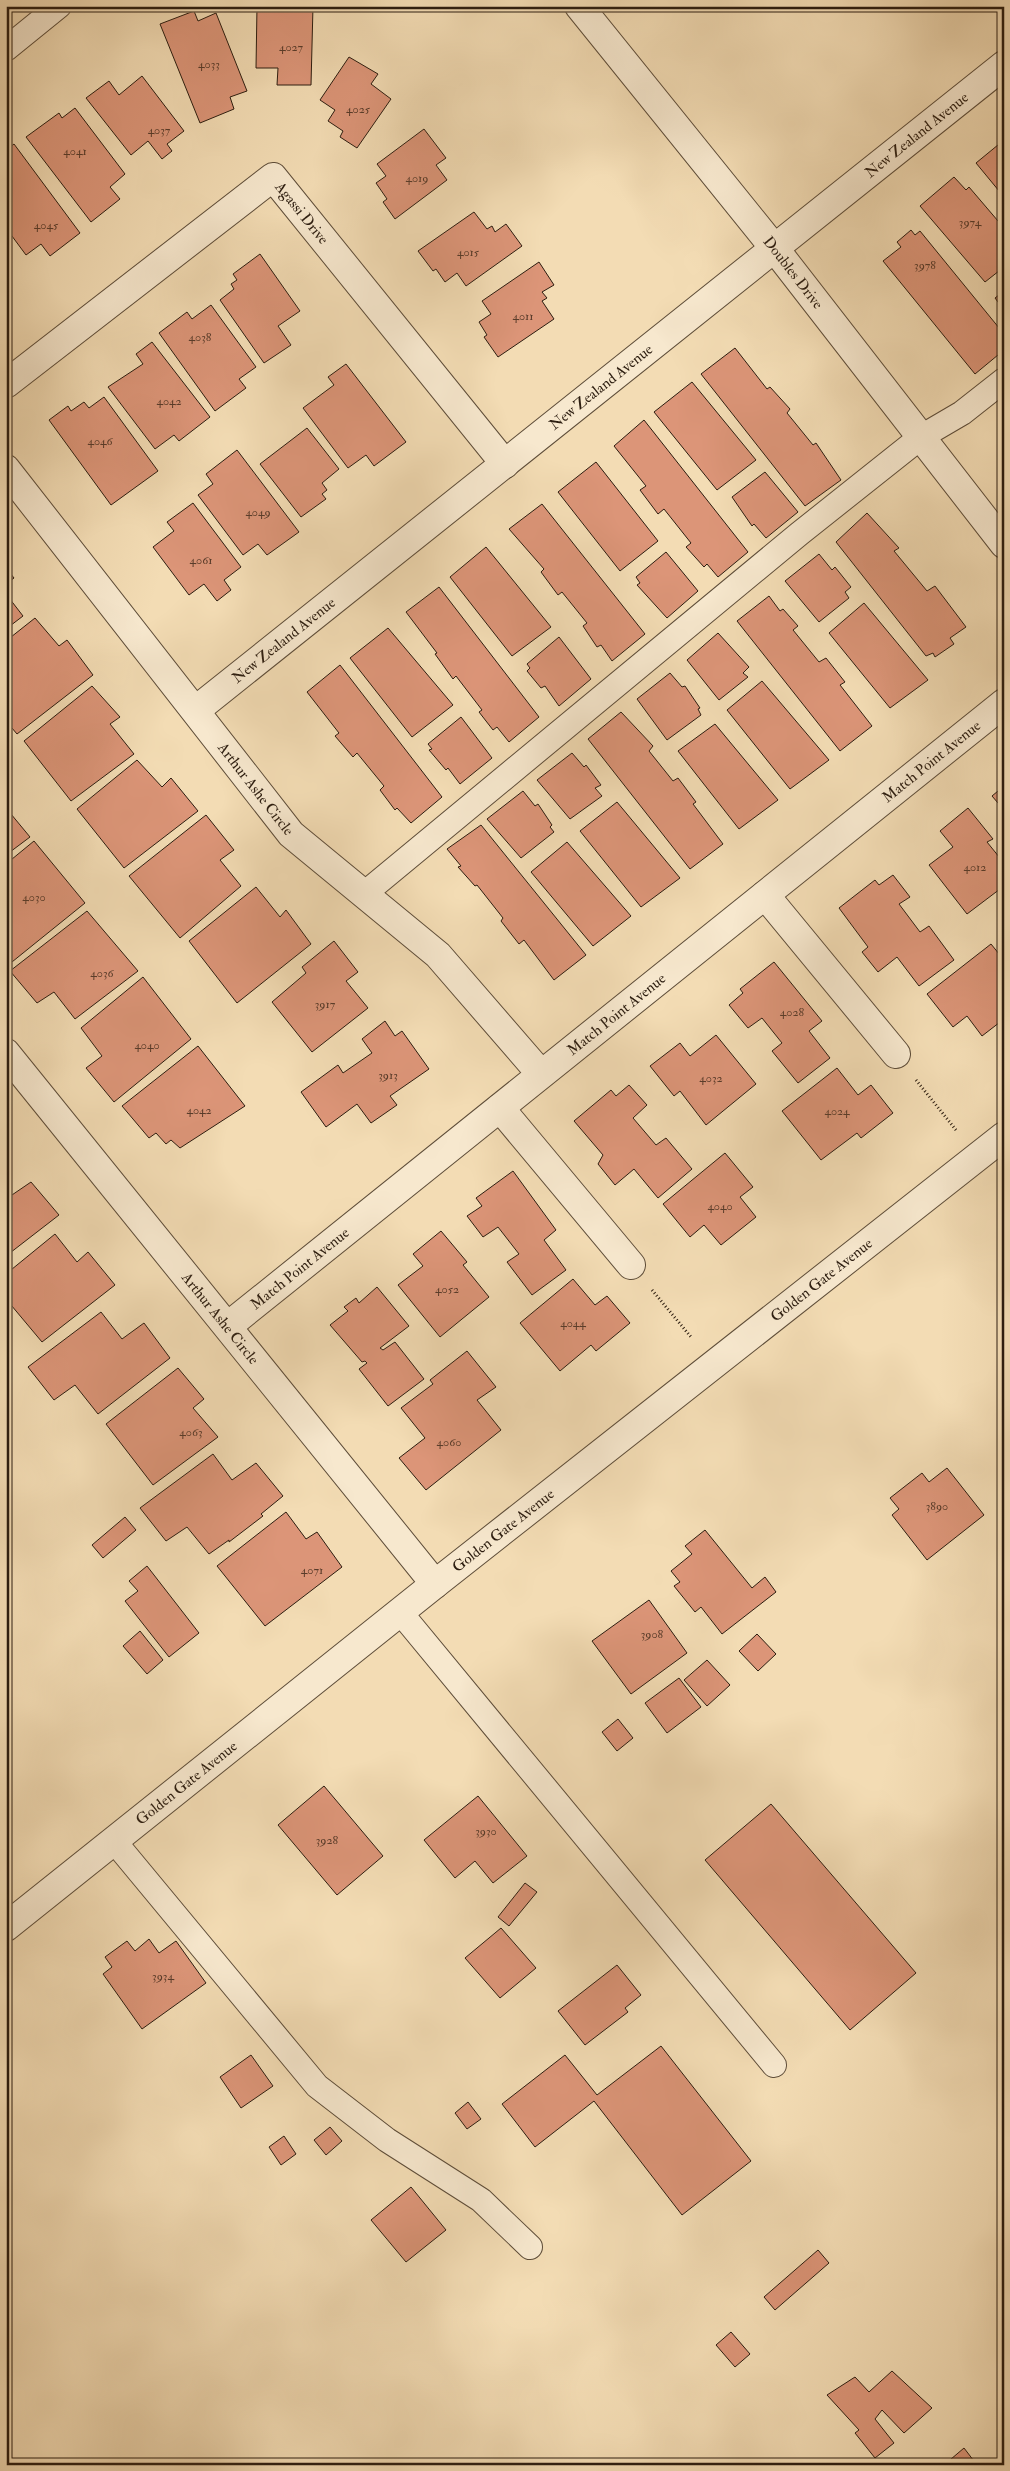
<svg xmlns="http://www.w3.org/2000/svg" width="1010" height="2471" font-family="'IM FELL Double Pica',serif">
<rect width="100%" height="100%" fill="#f3dcb4"/>
<filter id="stains"><feTurbulence type="fractalNoise" baseFrequency=".004" numOctaves="4"/><feColorMatrix values="0 0 0 0 .2 0 0 0 0 .09 0 0 0 0 .02 0 0 0 .5 -.17"/></filter>
<radialGradient id="worn" r=".72"><stop offset=".6" stop-color="#630" stop-opacity="0"/><stop offset="1" stop-color="#630" stop-opacity=".3"/></radialGradient>
<path fill="#dc9578" stroke="#2c1d10" d="M257,6h56l-2,79h-34l1,-17h-22z
M194,11l4,10 18,-8 31,78 -17,6 4,12 -34,14 -40,-99z
M349,57l29,17 -7,10 20,15 -34,49 -17,-11 3,-6 -15,-10 7,-11 -15,-10z
M142,76l42,55 -17,13 5,7 -10,8 -14,-18 -17,14 -45,-57 23,-17 10,14z
M75,108l50,66 -15,13 10,12 -29,23 -65,-85 33,-24 3,5z
M424,129l22,29 -10,7 11,15 -52,39 -12,-17 4,-3 -11,-16 10,-7 -9,-12z
M1004,140v57l-28,-34z
M14,144l66,89 -30,23 -9,-12 -15,11 -20,-27v-78z
M954,177l12,13 3,-3 35,41v39l-19,15 -65,-76z
M474,212l13,17 5,-3 3,6 11,-8 16,22 -56,40 -9,-13 -12,9 -9,-13 -3,2 -15,-20z
M911,230l4,5 5,-4 84,103v16l-29,24 -92,-113 18,-14 -4,-5z
M260,254l40,57 -22,15 13,19 -27,18 -44,-63 14,-11 -3,-5 6,-4 -4,-6z
M539,262l15,23 -12,7 5,6 -5,3 12,18 -56,38 -14,-20 3,-2 -8,-13 12,-8 -9,-13z
M1004,291v19l-9,-12z
M211,305l45,62 -17,12 7,9 -31,23 -56,-78 28,-21 5,7z
M152,342l58,75 -31,24 -5,-6 -19,14 -47,-62 35,-23 -7,-10z
M735,348l32,41 3,-2 20,22 -3,4 26,32 3,-2 25,37 -36,26 -104,-132z
M346,364l60,78 -32,24 -8,-11 -18,13 -45,-60 31,-23 -6,-8z
M692,382l64,78 -39,30 -63,-78z
M104,397l54,74 -47,34 -62,-85 19,-14 3,5 13,-9 5,6z
M644,420l104,132 -30,25 -11,-13 -3,3 -18,-20 5,-4 -27,-34 -6,5 -18,-24 6,-4 -32,-40z
M307,428l32,41 -17,14 5,7 -5,4 4,5 -25,18 -41,-53z
M237,450l62,82 -32,23 -9,-11 -15,11 -45,-60 15,-11 -7,-10z
M596,462l62,79 -38,30 -62,-79z
M765,472l33,40 -32,26 -12,-14 -2,2 -20,-29z
M193,503l48,64 -17,13 7,10 -14,11 -13,-17 -15,11 -36,-48 21,-16 -7,-9z
M542,504l103,130 -33,27 -11,-16 -4,2 -14,-21 4,-3 -25,-31 -4,3 -17,-23 3,-3 -35,-40z
M867,513l32,35 -5,3 33,40 8,-5 31,41 -16,11 4,6 -19,13 -2,-4 -7,3 -90,-114z
M486,547l65,80 -39,29 -62,-79z
M666,552l32,39 -31,27 -30,-33 3,-2 -4,-6z
M819,554l13,16 3,-3 16,20 -6,5 4,6 -30,24 -34,-41z
M6,568l8,10 -8,6z
M439,587l100,130 -30,25 -12,-15 -4,3 -14,-18 3,-2 -26,-34 -3,3 -18,-25 2,-1 -31,-41z
M6,594l17,22 -17,13z
M769,596l11,15 3,-2 15,17 -5,4 26,32 7,-4 19,24 -5,3 32,41 -32,25 -103,-130z
M864,603l64,77 -38,28 -61,-75z
M35,618l24,28 8,-6 26,35 -76,59 -11,-13v-80z
M388,628l65,77 -41,32 -62,-79z
M718,633l31,34 -6,6 5,4 -29,23 -32,-40z
M559,637l32,42 -32,27 -14,-20 -4,2 -14,-17 3,-3 -3,-4z
M340,665l102,132 -31,26 -14,-15 -2,2 -15,-20 4,-4 -27,-33 -4,4 -18,-21 4,-3 -32,-41z
M670,673l12,14 3,-1 15,22 -2,1 3,6 -34,25 -30,-41z
M762,681l67,79 -39,29 -63,-79z
M92,686l28,31 -10,7 24,30 -63,47 -47,-60z
M621,712l32,34 -4,5 24,30 5,-3 18,24 -3,2 30,40 -33,25 -102,-130z
M461,717l31,41 -32,26 -12,-16 -2,2 -17,-20 3,-1 -4,-5z
M715,724l63,76 -39,29 -61,-78z
M572,753l12,14 2,-2 15,20 -6,3 7,8 -32,23 -33,-39z
M137,760l25,27 9,-9 27,33 -74,57 -47,-59z
M1004,786v24l-12,-14z
M523,791l12,15 3,-2 14,21 -2,2 4,5 -33,26 -34,-39z
M617,802l63,76 -39,29 -61,-76z
M6,808l24,29 -24,18z
M968,808l25,31 -6,3 17,21v23l-37,28 -38,-49 24,-18 -13,-16z
M206,815l28,35 -14,10 21,26 -61,52 -51,-62z
M481,825l105,130 -32,25 -30,-40 -5,4 -18,-23 2,-3 -26,-33 -2,1 -17,-19 3,-1 -14,-17z
M34,841l51,62 -78,63 -1,-102z
M567,842l64,74 -38,30 -62,-74z
M893,875l17,22 -11,7 21,28 9,-6 25,34 -35,26 -22,-29 -19,15 -16,-20 6,-5 -29,-39 36,-28 4,5z
M256,887l24,30 6,-7 25,34 -74,59 -48,-62z
M87,911l51,60 -63,48 -21,-27 -17,11 -27,-32z
M334,941l24,31 -12,9 22,27 -56,44 -40,-50 34,-29 -4,-6z
M991,944l13,16v59l-22,17 -15,-20 -14,11 -26,-33z
M774,962l48,59 -13,10 21,27 -32,25 -26,-32 10,-8 -20,-25 -14,10 -19,-23 14,-12 -3,-4z
M143,977l48,62 -77,63 -28,-34 16,-12 -21,-28z
M385,1021l10,15 7,-5 27,38 -39,27 7,9 -26,18 -14,-19 -31,23 -25,-35 37,-27 5,8 29,-20 -10,-14z
M716,1035l40,49 -50,41 -26,-34 -6,5 -24,-30 30,-23 10,13z
M198,1046l47,60 -65,42 -9,-8 -5,4 -10,-11 -7,5 -27,-32z
M837,1068l21,27 13,-10 22,28 -32,25 -4,-5 -36,27 -39,-49z
M629,1085l18,20 -14,13 23,27 10,-7 26,31 -34,29 -24,-29 -19,16 -17,-21 5,-9 -29,-34 37,-31 5,6z
M725,1153l28,34 -13,10 16,20 -35,28 -17,-20 -14,12 -27,-33z
M513,1171l43,59 -12,10 22,30 -34,25 -25,-33 12,-8 -21,-27 -15,10 -16,-21 15,-10 -6,-8z
M31,1182l28,33 -53,41v-62l3,3z
M441,1231l26,31 -4,3 26,32 -49,40 -42,-52 25,-19 -10,-12z
M55,1234l22,28 11,-10 27,33 -73,57 -36,-43v-25z
M573,1279l22,26 12,-9 23,27 -34,28 -5,-6 -31,26 -40,-48z
M377,1287l32,39 -29,22 3,2 12,-8 29,37 -36,27 -29,-37 8,-6 -2,-2 -3,1 -32,-37 18,-14 -4,-4 12,-9 3,5z
M101,1312l21,27 22,-16 26,35 -72,56 -23,-29 -21,15 -26,-33z
M467,1351l29,36 -19,13 24,30 -75,60 -27,-32 26,-20 -24,-30 32,-24 -3,-4z
M178,1368l26,31 -11,9 25,29 -65,48 -47,-61z
M213,1454l19,26 24,-17 27,33 -22,18 2,2 -34,26v-2l-20,14 -22,-27 -21,14 -26,-33z
M947,1468l37,47 -57,45 -35,-45 7,-6 -9,-11 32,-25 7,9z
M286,1512l20,27 11,-7 25,35 -77,59 -48,-60z
M125,1517l11,13 -33,28 -11,-13z
M705,1530l47,58 13,-11 11,15 -54,42 -21,-27 -6,5 -21,-26 6,-4 -9,-11 21,-17 -7,-8z
M147,1566l52,67 -30,24 -44,-56 13,-10 -9,-10z
M649,1600l38,53 -56,41 -39,-53z
M140,1631l23,29 -16,14 -24,-28z
M757,1634l19,20 -18,17 -19,-20z
M707,1660l23,25 -23,21 -23,-26z
M679,1678l22,29 -34,26 -22,-30z
M618,1719l15,19 -16,13 -15,-19z
M324,1786l59,70 -46,39 -59,-70z
M478,1796l49,60 -34,27 -18,-22 -20,17 -31,-38z
M771,1804l145,169 -66,57 -145,-170z
M525,1883l12,9 -28,34 -11,-9z
M501,1928l35,40 -36,30 -35,-40z
M149,1939l10,14 17,-12 30,42 -64,46 -39,-55 9,-7 -7,-10 22,-16 8,10z
M617,1965l24,30 -16,13 3,4 -43,33 -27,-34z
M661,2046l90,115 -69,54 -88,-114 -59,46 -33,-43 63,-49 32,40z
M251,2055l22,31 -32,22 -21,-31z
M468,2102l13,17 -14,10 -12,-16z
M330,2127l12,14 -16,14 -12,-15z
M284,2136l12,18 -15,11 -12,-18z
M411,2187l35,43 -40,32 -35,-42z
M818,2250l11,13 -54,47 -11,-13z
M731,2332l19,22 -15,13 -19,-22z
M892,2371l40,37 -28,25 -22,-23 -7,9 19,24 -19,15 -20,-25 4,-3 -32,-35 28,-18 14,15z
M964,2448l13,17h-33z"/>
<g fill="none" stroke-linecap="round" stroke-linejoin="round">
<defs>
<path id="lane" d="M6,49l53,-43
M364,894l435,-360 122,-97 41,-24 42,-33
M400,1612l374,453
M114,1841l203,245 70,54 94,60 49,47"/>
<g id="street">
<path id="s1" d="M579,6l196,243 229,295"/>
<path id="s2" d="M6,384l267,-207 232,287"/>
<path id="s3" d="M6,469l285,365 147,121 103,119"/>
<path id="s4" d="M196,710l808,-645"/>
<path d="M765,895l131,159"/>
<path id="s5" d="M6,1053l429,531"/>
<path d="M500,1108l131,157"/>
<path id="s6" d="M228,1326l776,-623"/>
<path id="s7" d="M6,1927l429,-343 569,-448"/>
</g>
</defs>
<use href="#lane" stroke="#5e4d39" stroke-width="26"/>
<use href="#street" stroke="#5e4d39" stroke-width="30"/>
<path stroke="#2c1d10" stroke-width="3" stroke-dasharray="1 2.5" stroke-linecap="butt" d="M916,1080l40,50
M652,1290l39,47"/>
<use href="#lane" stroke="#f7e8ce" stroke-width="24"/>
<use href="#street" stroke="#f7e8ce" stroke-width="28"/>
</g>
<g text-anchor="middle" dominant-baseline="central" stroke-width="5" stroke-linejoin="round" paint-order="stroke">
<g font-size="12" fill="#583b2a">
<text x="291" y="47">4027</text>
<text x="209" y="64">4033</text>
<text x="358" y="109">4025</text>
<text x="159" y="130">4037</text>
<text x="75" y="151">4041</text>
<text x="417" y="178">4019</text>
<text x="970" y="222">3974</text>
<text x="46" y="225">4045</text>
<text x="468" y="252">4015</text>
<text x="925" y="265">3978</text>
<text x="523" y="316">4011</text>
<text x="200" y="337">4038</text>
<text x="169" y="401">4042</text>
<text x="100" y="441">4046</text>
<text x="258" y="512">4049</text>
<text x="201" y="560">4061</text>
<text x="975" y="867">4012</text>
<text x="34" y="897">4030</text>
<text x="102" y="973">4036</text>
<text x="325" y="1004">3917</text>
<text x="792" y="1012">4028</text>
<text x="147" y="1045">4040</text>
<text x="388" y="1075">3913</text>
<text x="711" y="1078">4032</text>
<text x="199" y="1110">4042</text>
<text x="837" y="1111">4024</text>
<text x="720" y="1206">4040</text>
<text x="447" y="1289">4052</text>
<text x="573" y="1323">4044</text>
<text x="191" y="1432">4063</text>
<text x="449" y="1442">4060</text>
<text x="937" y="1506">3890</text>
<text x="312" y="1570">4071</text>
<text x="652" y="1634">3908</text>
<text x="486" y="1831">3930</text>
<text x="327" y="1840">3928</text>
<text x="163" y="1976">3934</text>
</g>
<g font-size="15" fill="#2c1d10" stroke="#f7e8ce">
<text stroke="none"><textPath href="#s4" startOffset="922">New Zealand Avenue</textPath></text>
<text stroke="none"><textPath href="#s2" startOffset="384">Agassi Drive</textPath></text>
<text stroke="none"><textPath href="#s1" startOffset="342">Doubles Drive</textPath></text>
<text stroke="none"><textPath href="#s4" startOffset="518">New Zealand Avenue</textPath></text>
<text stroke="none"><textPath href="#s4" startOffset="112">New Zealand Avenue</textPath></text>
<text stroke="none"><textPath href="#s6" startOffset="902">Match Point Avenue</textPath></text>
<text stroke="none"><textPath href="#s3" startOffset="406">Arthur Ashe Circle</textPath></text>
<text stroke="none"><textPath href="#s6" startOffset="498">Match Point Avenue</textPath></text>
<text stroke="none"><textPath href="#s6" startOffset="92">Match Point Avenue</textPath></text>
<text stroke="none"><textPath href="#s7" startOffset="1041">Golden Gate Avenue</textPath></text>
<text stroke="none"><textPath href="#s5" startOffset="341">Arthur Ashe Circle</textPath></text>
<text stroke="none"><textPath href="#s7" startOffset="636">Golden Gate Avenue</textPath></text>
<text stroke="none"><textPath href="#s7" startOffset="231">Golden Gate Avenue</textPath></text>
</g>
</g>
<rect width="1010" height="2471" fill="none" stroke="#f3dcb4" stroke-width="25"/>
<rect x="8" y="8" width="995" height="2456" fill="none" stroke="#2c1d10" stroke-width="2.5"/>
<rect x="12" y="12" width="985" height="2446" fill="none" stroke="#2c1d10"/>
<rect width="100%" height="100%" filter="url(#stains)"/>
<rect width="100%" height="100%" fill="url(#worn)"/>
</svg>
